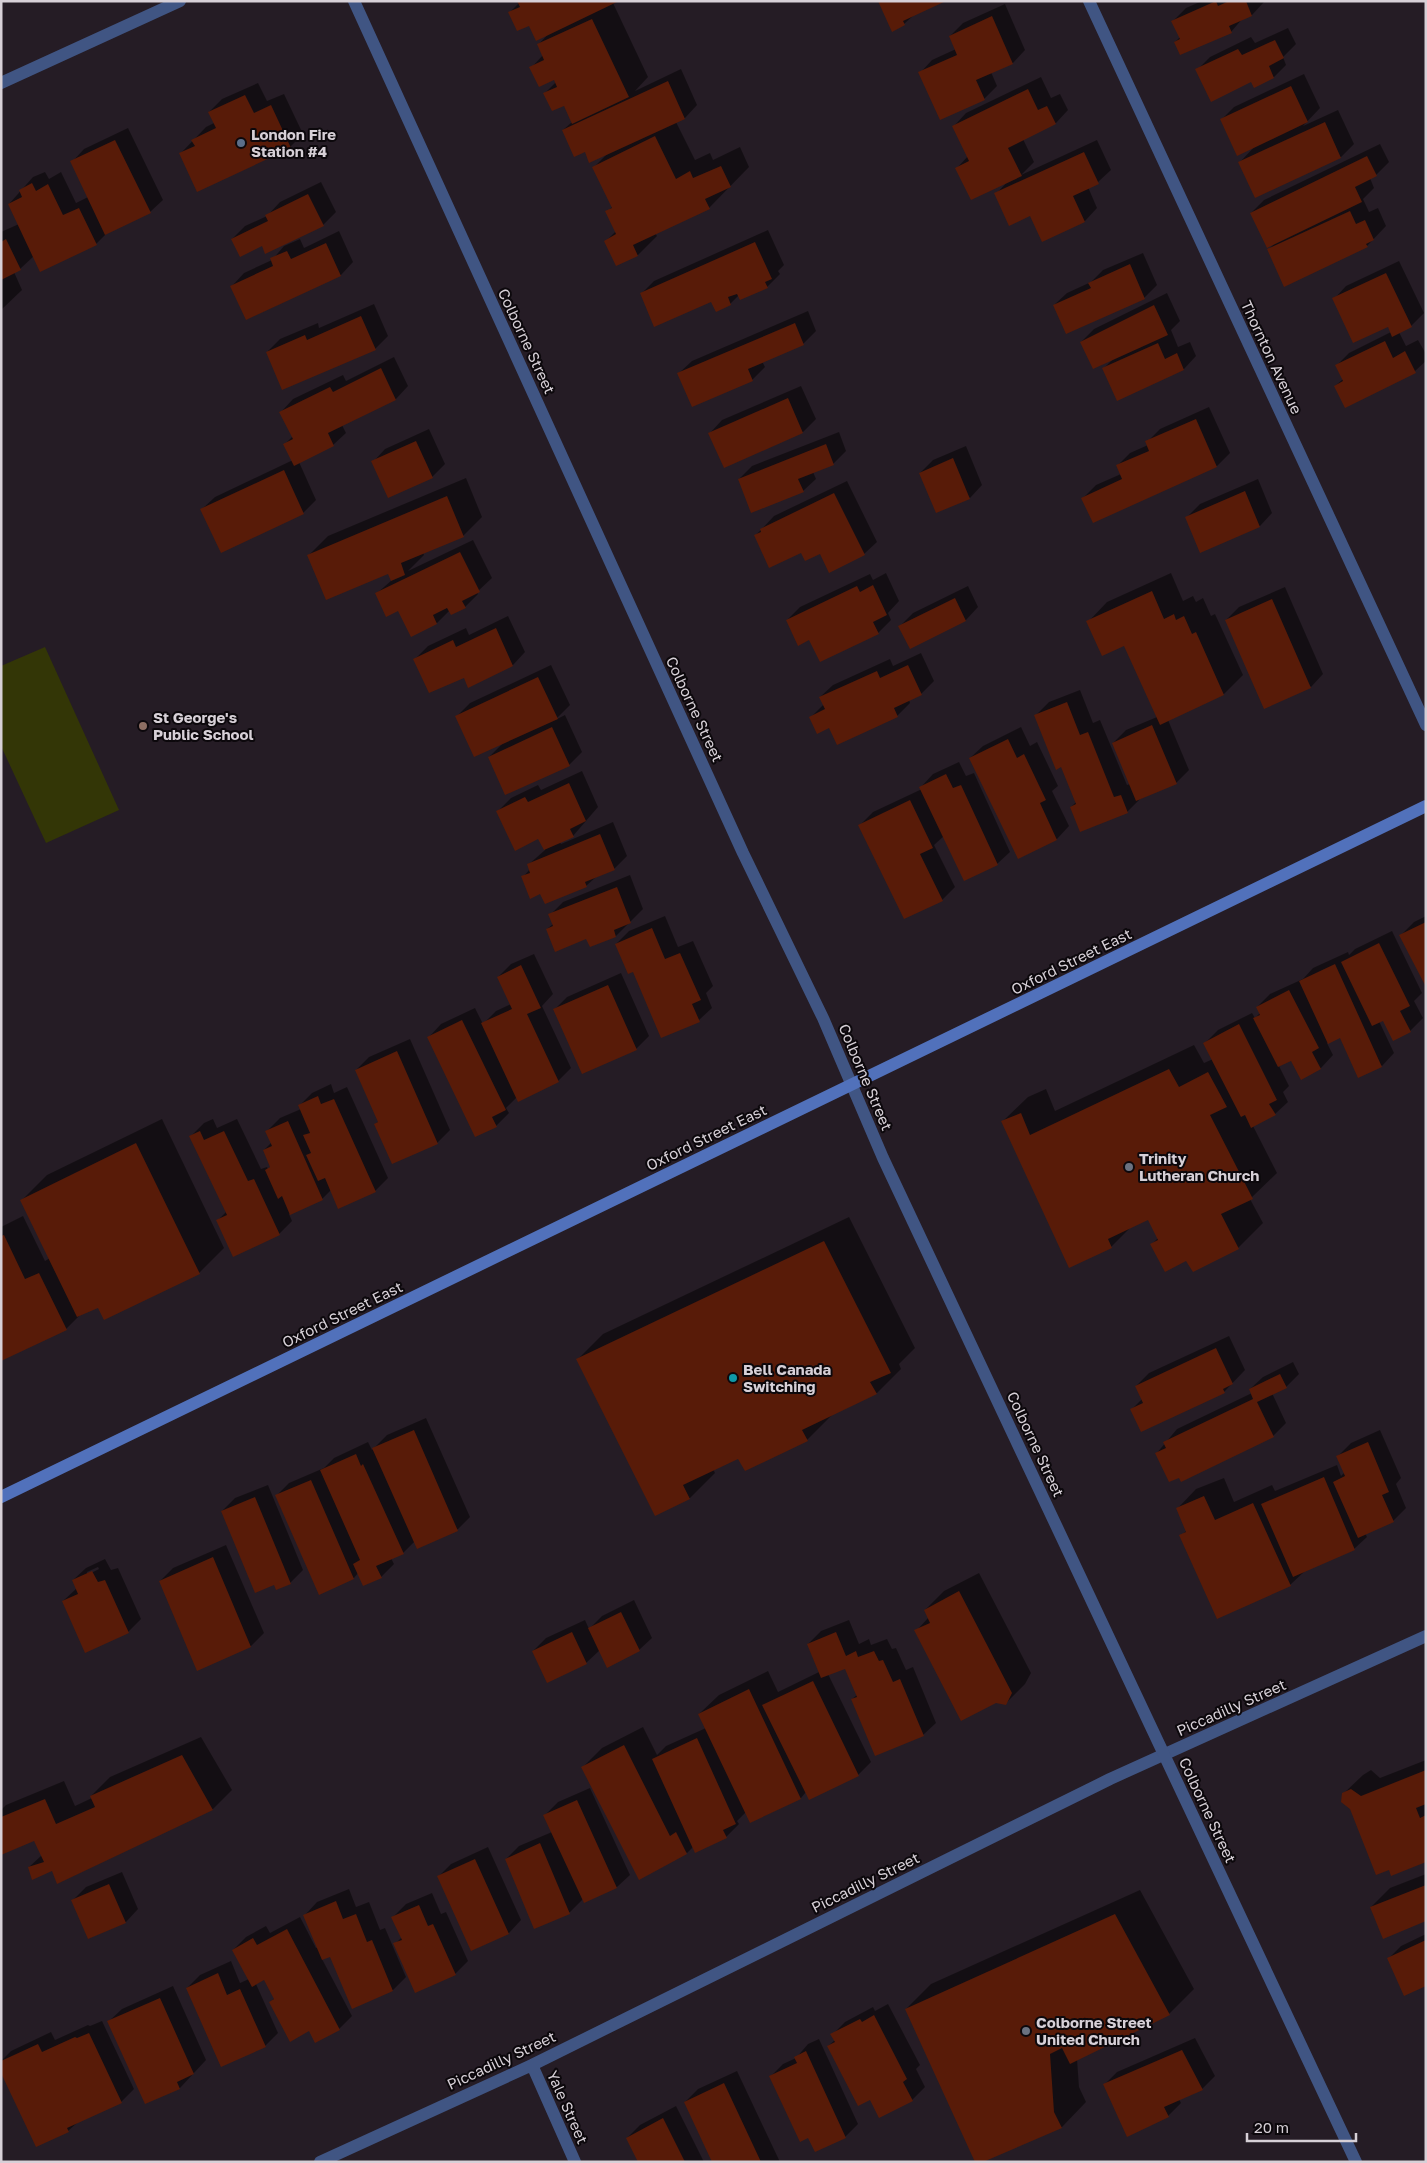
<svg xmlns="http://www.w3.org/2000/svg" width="1427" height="2163" font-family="'Golos Text',sans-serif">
<rect width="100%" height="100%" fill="#251c25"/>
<path fill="#333606" d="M45,647l74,163 -73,33 -45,-97v-80z"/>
<path fill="#0007" fill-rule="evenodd" d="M879,1l35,14 -10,9z
M1202,1h62v1l-12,13 -9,3 -12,14 -56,10 5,-5 -7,-16 13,-13z
M519,3h94l35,74 -13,14 46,-22 16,36 -12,13 -9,4 19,38 15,-7 3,7 27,-13 9,20 -40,41 -54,25 2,3 -19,19 -21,9 -11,-23 10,-10 -9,-19 6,-6 -19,-39 14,-14 -45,-23 9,-8 -8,-17 -19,-12 11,-11 -2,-3 -23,-11 12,-13 -5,-10 11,-12 -40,-20z
M1005,4l20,46 -12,13 -22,9 6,14 -13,13 -64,-26 12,-13 24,-11 -6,-13 13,-13z
M1288,28l8,16 -13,13 3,8 -12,12 -23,4 -54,-11 13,-13 41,-20 4,6z
M1304,74l16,34 -17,18 35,-16 16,34 -13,13 -85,39 -16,-34 16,-17 -35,-25 13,-13z
M1041,77l10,21 9,-4 8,16 -12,13 -33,16 11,23 -13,13 76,-35 14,30 -13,12 -10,5 9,21 -12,13 -43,19 -12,-26 -34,-20 12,-13 -51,-13 11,-12 -14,-30 12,-13z
M258,83l9,18 17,-7 19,40 -13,13 -109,6 25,-26 8,-4 -5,-11 13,-13z
M128,128l35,72 -13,12 -43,21 -11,11 -62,12 -14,13 -6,3 8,18 -21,20v-78l18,-8 -10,-20 24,-27 12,-5 4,7 12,-7 15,31 12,-6 -16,-35 12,-13z
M1380,144l9,18 -13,13 -6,3 4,10 -11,11 6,13 9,-4 8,18 -19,20 -99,4 8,-8 -25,-29 13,-13z
M321,182l15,30 -13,13 -61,20 -30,-6 13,-13 22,-10 13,-14z
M768,230l16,35 -6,6 2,3 -13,13 -28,8 -9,9 -18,-4 -71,-6 13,-13z
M339,231l14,31 -12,13 -94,44 -15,-33 12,-13 28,-13 12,-14 16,-7 4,9z
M1143,253l14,32 -13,13 -90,7 13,-12 24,-11 12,-12z
M1399,261l25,52 -13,13 -12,6 7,14 12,-6 8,14v7l-11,10 -70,35 -10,-20 8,-7 -7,-13 13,-13 42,-21 -3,-6 -54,-27 12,-13z
M1167,293l13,28 -9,9 7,17 12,-5 6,14 -12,13 -67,30 -14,-30 10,-10 -32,-17 13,-13z
M374,304l14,32 -13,13 -108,3 13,-13 38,-16 1,5z
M808,311l8,20 -13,13 -41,17 3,6 -13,13 -73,-7 13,-12z
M394,357l14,29 -12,13 -54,26 4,8 -13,12 -34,17 17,38 -13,13 -101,-4 13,-12 78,-37 -8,-16 8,-8 -12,-24 12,-13 50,-24 3,6z
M801,386l15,33 -13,13 -79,35 -14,-34 12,-13z
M1209,407l21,46 -13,13 -124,56 -10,-24 13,-13 25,-11 -3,-9 12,-12 18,-8 -1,-3 13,-13z
M429,429l16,35 -13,13 -59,-15 12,-13z
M839,432l7,19 -13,13 -20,8 3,7 -13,12 -64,-12 13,-13z
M966,446l16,39 -12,13 -50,-25 13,-13z
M466,478l16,39 -19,19 -40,16 1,3 -16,16 65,-31 19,38 -15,14 1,2 -13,13 -15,3 -13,13 -39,-14 -22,-15 16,-14 -3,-8 -80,-17 19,-19z
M1258,479l14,34 -12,13 -59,25 -14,-34 13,-13z
M847,481l30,61 -13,12 -63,-3 -46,-15 19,-20z
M886,573l13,28 -11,12 3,7 -13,13 -68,5 -23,-18 13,-13 70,-33 3,6z
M1171,573l12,28 10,-5 3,6 7,-4 8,18 4,-2 28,61 -19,19 -56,26 21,50 -13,13 -36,16 -13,13 -56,-5 5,-5 -14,-36 -26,-51 13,-13 31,-12 13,33 7,-3 27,65 3,-1 -17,-41 13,-13 31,-13 -32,-73 -37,-22 19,-20z
M968,586l10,21 -12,13 -56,27 -10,-21 13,-13z
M1285,587l38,87 -12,13 -85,-67 13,-13z
M508,616l17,36 -12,13 -49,11 -49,-17 13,-13 38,-18 3,7z
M921,653l13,28 -13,13 -12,6 1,3 -13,13 -67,10 -19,-9 13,-13 -4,-7 13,-12 57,-26 3,7z
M551,665l19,40 -15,15 10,-5 17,37 -13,13 -80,-8 14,-14 -46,-27 13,-13z
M1021,727l9,19 7,-4 21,44 -6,5 17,35 -12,13 -39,18 -48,-99 13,-12z
M959,762l7,14 8,-3 36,79 -13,12 -53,-28 -10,9 21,42 -13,13 -82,-75 13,-13 49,-23 -1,-2 12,-13z
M582,771l16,36 -25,29 -13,6 1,2 52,-22 14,34 -13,13 -18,8 -10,9 -45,7 -18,-16 7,-8 -2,-4 17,-15 -6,-12 -41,-27 13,-13 27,-13 3,5z
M630,875l13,34 -27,27 -26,10 -3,-9 -40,-8 6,-5 -3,-9 13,-13z
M665,916l13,31 15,-6 20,45 -7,7 6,15 -13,12 -66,-49 -17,-27 13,-13z
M1426,916v68l-25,-49 13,-13z
M1392,931l30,62 -8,8 9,17 -13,13 -27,-12 -4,2 15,32 -12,13 -42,-30 -13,7 6,12 -12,13 -20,10 -9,-19 -13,7 10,20 -6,6 5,10 -13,12 -22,12 24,47 -27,26 13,24 -25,25 -51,11 -36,-14 7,-7 -10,-20 -16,8 -21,21 -108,-126 25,-24 18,-8 9,22 139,-66 10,18 9,-4 -8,-16 13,-13 34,-17 3,5 5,-5 -3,-6 13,-13 33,-15 10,-11 35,-16 1,3 6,-6z
M534,954l19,40 -11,12 29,62 -13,13 -41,16 -11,11 3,5 -13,13 -67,-89 12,-13 34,-16 8,16 13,-13 15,-7 -13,-27 13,-13z
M621,973l28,63 -13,13 -82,-39 13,-13z
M410,1039l40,91 -13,13 -62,-19 4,-3 -23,-51 13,-13z
M331,1084l3,9 13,-6 41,91 -13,13 -44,-1 -9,9 -33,15 3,7 -13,13 -62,-13 9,-9 -35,-76 13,-13 9,-4 4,9 20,-9 24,50 6,-2 1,2 3,-3 -7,-16 8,-8 -5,-11 13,-13 21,-9 -2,-3 13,-13z
M162,1119l62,129 -25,25 -100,33 -19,9 -14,14 -65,31v-133l22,-11 22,45 5,-3 -28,-58 25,-25z
M849,1217l66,131 -16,16 2,5 -24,24 -44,21 -26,26 -62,29 -6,-12 -26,12 2,4 -25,25 -35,17 -77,-156 25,-25z
M1229,1336l16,34 -21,22 -92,17 10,-10 -6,-13 13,-13z
M1293,1362l6,12 -13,13 -14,6 14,30 -13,13 -117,18 21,-25 75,-36 -2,-4 13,-12z
M426,1418l44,99 -12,12 -40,18 -3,-6 -12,12 -12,5 3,6 -13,13 -23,-4 -4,5 -35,15 -43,-97 13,-13 35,-15 10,-10 34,-16 4,8 15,-15z
M1380,1430l21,48 -5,6 10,24 -13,13 -28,12 2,4 -13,12 -49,22 -15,14 -109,-49 6,-6 -10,-21 19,-20 28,-11 10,24 38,-17 3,6 62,-26 4,11 4,-4 -7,-16 13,-13z
M268,1485l35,85 -13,13 -68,-72 13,-13z
M226,1545l38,88 -13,13 -53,23 -38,-88 13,-13z
M105,1559l6,11 7,-2 23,51 -13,13 -65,-31 14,-13 -4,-8 13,-12zM98,1567l1,2 -12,6v-3z
M979,1573l52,100 -6,11 -19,19 -90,-72 13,-14 -4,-7 19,-19z
M634,1600l18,38 -13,12h-39l-14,13 -53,-12 13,-13 39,-18 4,9 13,-13z
M849,1620l10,24 10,-5 2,6 16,-6 5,10 4,-1 10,22 7,-3 23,56 -13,12 -71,-36 5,-4 -11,-28 -18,7 43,88 -13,13 -49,23 -3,-6 -5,6 -50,24 -5,-10 -9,9 2,3 -13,13 -33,10 -6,6 -104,-86 19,-19 41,-21 14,28 9,-9 40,-18 -7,-14 20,-19 49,-24 10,21 41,-20 -11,-28 13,-13z
M201,1737l31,53 -19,19 -155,74 -5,-13 -24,-3 13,-12 -8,-15 -33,14v-44l5,-5 58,-24 11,25 17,-8 -1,-2 19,-19z
M1426,1760v101l-75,-53 -8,-14 20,-19 8,-5 9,8z
M590,1788l40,87 -13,12 -33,15 -1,-3 -13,13 -35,15 -29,-68 13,-13 33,-14 -7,-17 13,-13z
M488,1847l33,73 -12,13 -37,17 -33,-74 12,-12z
M122,1872l16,37 -12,13 -37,16 -16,-38 13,-13z
M1426,1874v46l-55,-13 19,-19z
M349,1889l7,18 13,-5 11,28 5,-2 21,49 -13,13 -41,17 -21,-52 -9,4 30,57 -13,13 -23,12 -6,-11 -40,-28 5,-4 -10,-19 -9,5 22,49 -13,13 -78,-58 13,-13 31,-14 9,22 9,-4 -16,-29 13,-13 20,-11 4,7 30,-16 16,31 2,-1 -13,-32 12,-13z
M1140,1890l54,99 -25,25 -92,45 2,28 7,15 -24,25 -82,35 -74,-153 25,-25z
M432,1893l9,21 5,-2 22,49 -13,13 -60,-30 7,-7 -9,-20 13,-13z
M1426,1934v51l-38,-26 13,-13z
M173,1986l33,74 -26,28 -34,14 -37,-81 13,-12z
M888,2004l32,61 -4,4 9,18 -13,13 -41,-2 -43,-52 7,-6 -3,-5 13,-13 28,-15 2,4z
M102,2021l32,68 -13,13 -43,20 -10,9 -67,-61v-9l10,-10 40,-19 4,8 33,-15 2,1z
M1195,2038l20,38 -13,13 -23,10 2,4 -13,13 -64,-31 13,-13z
M819,2039l39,85 -13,13 -74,-61 12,-12 13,-6 12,-14z
M737,2071l43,91h-67l-28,-60 13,-13z
M676,2106l28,56h-65l-12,-24 13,-13z"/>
<path fill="#581b08" d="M517,1h102l-83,40 -7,-15 -12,5 -9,-19 12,-5z
M878,1h68l-43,20 2,4 -13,7z
M1216,1l2,5 11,-5h17l6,15 -23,10 3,7 -52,22 -6,-13 6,-3 -9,-18z
M992,16l21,48 -37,16 9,20 -45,20 -22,-48 39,-17 -8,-19z
M592,19l37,78 -57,27 -8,-18 -12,5 -9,-18 14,-6 -3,-7 -15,7 -10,-20 15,-7 -7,-16z
M1275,40l9,18 -15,8 5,12 -20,10 -3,-6 -40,20 -16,-33 43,-20 4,6z
M668,81l17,38 -96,44 -4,-11 -11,5 -12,-27z
M1291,86l17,36 -71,34 -17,-37z
M1028,89l10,21 9,-4 9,18 -48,24 14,28 -51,24 -16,-32 14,-7 -17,-35z
M245,95l9,18 17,-8 20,43 -94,44 -18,-39 16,-7 -4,-6 25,-12 -8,-16z
M1325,122l16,36 -86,40 -17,-36z
M655,136l21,43 14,-8 3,7 28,-12 10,21 -26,12 5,10 -77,36 5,11 -22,10 -12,-25 12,-7 -11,-23 7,-3 -20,-41z
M115,140l36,73 -46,22 -35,-74z
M1084,152l15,32 -26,12 12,26 -43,20 -12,-26 -21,10 -15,-33z
M1367,156l10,20 -22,11 7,15 -95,46 -17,-35z
M32,183l4,8 12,-7 15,31 16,-7 18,37 -57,27 -32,-68 14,-7 -3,-7z
M308,194l16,32 -59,28 -3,-8 -22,11 -9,-18 37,-18 -3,-6z
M1350,211l6,13 9,-4 9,20 -8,4 2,3 -84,40 -17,-38z
M6,239l15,31 -20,10v-38z
M755,242l17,37 -7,3 3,6 -28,12 -3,-6 -9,3 3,8 -15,7 -5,-10 -57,25 -14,-34z
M326,243l15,33 -95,44 -16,-34 43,-20 -3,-8 17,-7 4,8z
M1130,264l15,35 -79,35 -13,-29 38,-17 -3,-5z
M1386,273l26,54 -20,10 -4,-10 -35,16 -21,-45z
M1154,305l14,30 -75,34 -13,-27z
M361,316l15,34 -94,40 -16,-38 39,-17 2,5z
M795,323l9,22 -56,24 5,12 -61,26 -15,-34z
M1385,341l8,17 12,-7 11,22 -71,35 -11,-22 9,-5 -8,-16z
M1158,343l7,16 12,-6 7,17 -67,31 -15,-33z
M381,368l15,32 -68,33 6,13 -40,20 -11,-22 10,-5 -14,-27 51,-25 3,5z
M788,398l15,35 -79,35 -16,-35z
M1196,419l21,48 -124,56 -12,-25 41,-19 -6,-14 33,-14 -4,-10z
M416,441l17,37 -45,20 -17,-37z
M826,444l8,21 -36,14 6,13 -53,21 -13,-34z
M953,458l17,41 -34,14 -17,-40z
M284,470l20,44 -83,39 -21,-44z
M1245,491l15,36 -60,26 -15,-36z
M834,493l31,62 -36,18 -9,-19 -15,7 -4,-8 -32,15 -15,-33 7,-3 -1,-3z
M447,496l17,41 -63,26 4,12 -14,6 -3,-7 -62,26 -19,-45z
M460,552l20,40 -18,9 4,7 -15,7 -4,-7 -14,7 4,9 -26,13 -13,-26 -12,6 -11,-24z
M873,585l14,30 -14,7 6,12 -59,28 -11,-22 -11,6 -12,-26 71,-34 3,6z
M1152,591l12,28 10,-5 2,6 8,-4 8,18 4,-2 28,63 -64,30 -36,-79 -22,10 -16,-35z
M955,598l11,23 -56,28 -12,-23z
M1272,599l39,89 -47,21 -39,-89z
M496,628l17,38 -45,22 -4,-10 -35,15 -16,-34 40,-19 3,7z
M908,665l14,30 -28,13 4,9 -61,28 -8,-17 -12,6 -8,-17 16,-8 -6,-12 58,-26 3,7z
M538,677l20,42 -84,38 -19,-41z
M1067,702l13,33 8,-3 26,65 7,-2 7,18 -48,19 -10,-25 6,-3 -15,-37 -5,3 -22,-55z
M1152,725l25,59 -41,17 -24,-58z
M552,727l18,39 -65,29 -17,-38z
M1008,739l9,19 7,-4 22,46 -6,3 17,37 -39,19 -49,-101z
M946,774l7,14 8,-3 37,80 -34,16 -45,-94z
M569,783l17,38 -16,8 4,8 -30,13 -6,-11 -23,12 -19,-40 29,-14 3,5z
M910,800l23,48 -13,6 23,47 -39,18 -46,-94z
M600,834l15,36 -30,12 2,5 -42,17 -5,-10 -10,5 -9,-23 9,-3 -3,-9z
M617,887l14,36 -17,7 2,7 -26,10 -4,-8 -31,13 -9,-23 7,-3 -5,-12z
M1426,922v65l-27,-52z
M652,928l13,31 15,-6 21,47 -9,4 8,18 -39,16 -28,-66 -5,2 -13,-30z
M1379,943l31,63 -10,5 11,21 -18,9 -10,-20 -11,5 -31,-64z
M1335,964l47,103 -24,11 -18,-40 -12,6 -29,-63z
M521,965l20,43 -14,6 32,68 -41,20 -37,-79 31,-14 -15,-32z
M608,985l29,65 -55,24 -29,-65z
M1289,990l30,58 -7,4 9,17 -20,11 -10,-19 -13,6 -25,-49 7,-3 -4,-8z
M462,1020l44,90 -14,7 5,10 -22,10 -48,-100z
M1239,1024l38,76 -8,4 7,11 -25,13 -6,-13 -4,2 -38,-74z
M397,1051l41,93 -46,20 -18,-40 4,-2 -23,-52z
M1169,1069l10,18 29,-15 19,35 -17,8 43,84 -32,15 18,35 -46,23 -7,-11 -21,11 -15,-28 8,-4 -10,-20 -40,19 4,9 -43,20 -68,-147 20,-8 9,22z
M318,1096l3,8 13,-5 42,93 -38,17 -13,-31 -7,3 -12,-26 5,-2 -8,-18 7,-2 -12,-28z
M288,1121l35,79 -33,15 -8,-19 -4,3 -13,-29 5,-3 -7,-17 9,-4 -7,-15z
M200,1131l4,9 20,-9 24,50 6,-2 26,56 -47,22 -17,-37 11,-5 -38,-79z
M136,1143l64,131 -96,46 -6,-12 -21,9 -57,-117z
M4,1235l21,44 14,-6 28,57 -66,31v-125z
M824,1241l67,132 -21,9 7,12 -75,36 6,11 -63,30 -7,-12 -55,26 7,14 -35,17 -79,-157z
M1216,1348l17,36 -10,5 2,4 -84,39 -11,-23 13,-6 -8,-17z
M1280,1374l7,14 -30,14 17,35 -93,45 -2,-4 -10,4 -14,-29 11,-5 -3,-6 90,-43 -4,-10z
M414,1430l44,101 -41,18 -45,-101z
M1368,1442l21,50 -7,3 12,27 -36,16 -25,-56 12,-6 -9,-20z
M356,1454l5,12 2,-2 41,90 -28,12 6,12 -19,8 -10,-22 7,-4 -40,-90z
M1324,1477l31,73 -62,27 -32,-73z
M311,1480l43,99 -35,16 -44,-100z
M1204,1496l11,24 38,-17 38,83 -74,33 -38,-84 7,-3 -10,-24z
M255,1497l36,87 -15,6 -2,-5 -19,8 -34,-82z
M213,1557l38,90 -54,24 -38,-90z
M92,1571l6,11 7,-2 24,53 -44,20 -23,-52 16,-7 -6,-14z
M959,1591l53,102 -6,12 -10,-2 -35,18 -47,-91 16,-7 -6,-13z
M621,1612l19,39 -33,17 -19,-40z
M572,1632l15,32 -40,19 -15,-32z
M836,1632l10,24 10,-5 2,6 16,-6 5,10 4,-1 10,22 7,-3 24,57 -49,20 -24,-57 6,-2 -12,-28 -24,9 -14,-34z
M813,1681l46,95 -50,24 -47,-95z
M749,1689l52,110 -51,24 -52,-109z
M697,1738l39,86 -13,6 4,8 -32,15 -43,-94z
M624,1745l46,91 6,-4 11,22 -48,26 -58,-113z
M182,1755l31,55 -156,74 -5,-13 -20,9 -4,-13 16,-5 -10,-21 -33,14v-38l44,-18 11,25 39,-17 -5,-11z
M1426,1770v34l-10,4 4,10 6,-3v47l-35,14 -2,-6 -13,5 -26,-66 -9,-7 1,-9 9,-4 10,7z
M577,1800l40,88 -33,15 -41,-88z
M540,1843l30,71 -36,15 -29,-70z
M475,1859l34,75 -38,17 -34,-75z
M109,1884l17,39 -38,16 -17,-39z
M1426,1885v36l-43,18 -13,-32z
M336,1901l7,18 13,-5 11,28 5,-2 21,51 -41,18 -22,-52 -8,3 -19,-45z
M419,1905l9,21 5,-2 23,51 -41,18 -22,-50 9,-3 -11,-23z
M1115,1914l55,101 -100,49 -8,-16 -12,6 4,58 8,16 -79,34h-8l-70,-153z
M287,1929l53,101 -25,13 -6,-12 -19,11 -21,-40 5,-3 -10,-19 -12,7 -20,-37 21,-12 4,7z
M1426,1940v46l-22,10 -17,-38z
M218,1973l9,22 13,-6 26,58 -45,20 -35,-79z
M160,1998l34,76 -17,8 3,7 -35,15 -38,-83z
M874,2015l33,64 -4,3 10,19 -34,17 -9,-18 -12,6 -31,-60 8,-4 -5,-8 30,-15 2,3z
M89,2033l33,70 -55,25 2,4 -33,15 -35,-74v-12l37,-17 4,8 33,-15 2,1z
M1182,2050l21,40 -39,17 5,10 -42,20 -24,-53z
M806,2051l40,87 -31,14 -7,-14 -8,4 -31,-66 28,-13 -3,-6z
M724,2083l37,79h-49l-28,-60z
M663,2118l22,44h-47l-12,-24z"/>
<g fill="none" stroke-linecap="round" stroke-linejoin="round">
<path stroke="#405583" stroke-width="12" d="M1089,1l337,724
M1,83l179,-82
M532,2065l43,97
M320,2162l212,-97 578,-286 316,-143"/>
<path stroke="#405583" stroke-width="12" d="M354,1l389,852 80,165 60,140 473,1004"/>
<path stroke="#5171bb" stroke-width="12" d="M1,1497l1425,-691"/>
</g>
<circle fill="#5c6f8a" stroke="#0c080c" stroke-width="2" cx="241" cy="143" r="5"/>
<circle fill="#8d6e63" stroke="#0c080c" stroke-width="2" cx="143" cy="726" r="5"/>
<g fill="#6b7280" stroke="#0c080c" stroke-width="2">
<circle cx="1129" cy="1167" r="5"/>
<circle cx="1026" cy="2031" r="5"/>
</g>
<circle fill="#0f9aa8" stroke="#0c080c" stroke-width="2" cx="733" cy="1378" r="5"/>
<g text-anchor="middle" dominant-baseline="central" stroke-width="4" stroke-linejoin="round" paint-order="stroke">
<g font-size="15" font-weight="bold" fill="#d7d0d7" stroke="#0c080c" text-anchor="start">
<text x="251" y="134">London Fire<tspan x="251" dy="17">Station #4</tspan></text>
<text x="153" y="717">St George's<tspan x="153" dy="17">Public School</tspan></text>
<text x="1139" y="1158">Trinity<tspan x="1139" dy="17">Lutheran Church</tspan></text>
<text x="743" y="1369">Bell Canada<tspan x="743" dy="17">Switching</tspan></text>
<text x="1036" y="2022">Colborne Street<tspan x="1036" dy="17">United Church</tspan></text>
</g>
<g font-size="15" fill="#d7d0d7" stroke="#0c080c">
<text transform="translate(527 341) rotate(65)">Colborne Street</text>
<text transform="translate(1272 357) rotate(65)">Thornton Avenue</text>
<text transform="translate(695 709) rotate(65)">Colborne Street</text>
<text transform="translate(1071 961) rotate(-26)">Oxford Street East</text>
<text transform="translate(866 1077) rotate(67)">Colborne Street</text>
<text transform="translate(706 1137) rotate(-26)">Oxford Street East</text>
<text transform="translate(342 1314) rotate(-26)">Oxford Street East</text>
<text transform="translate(1036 1444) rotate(65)">Colborne Street</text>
<text transform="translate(1231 1707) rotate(-24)">Piccadilly Street</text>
<text transform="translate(1208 1810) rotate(65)">Colborne Street</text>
<text transform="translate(865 1882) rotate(-26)">Piccadilly Street</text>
<text transform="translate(501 2060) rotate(-25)">Piccadilly Street</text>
<text transform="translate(568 2107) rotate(66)">Yale Street</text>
</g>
</g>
<rect width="1427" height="2163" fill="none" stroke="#d7d0d7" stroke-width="5"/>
<path d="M1247 2133v8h109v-8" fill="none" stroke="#d7d0d7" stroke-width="2.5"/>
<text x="1254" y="2133" font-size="15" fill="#d7d0d7" stroke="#0c080c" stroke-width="4" paint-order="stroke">20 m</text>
</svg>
